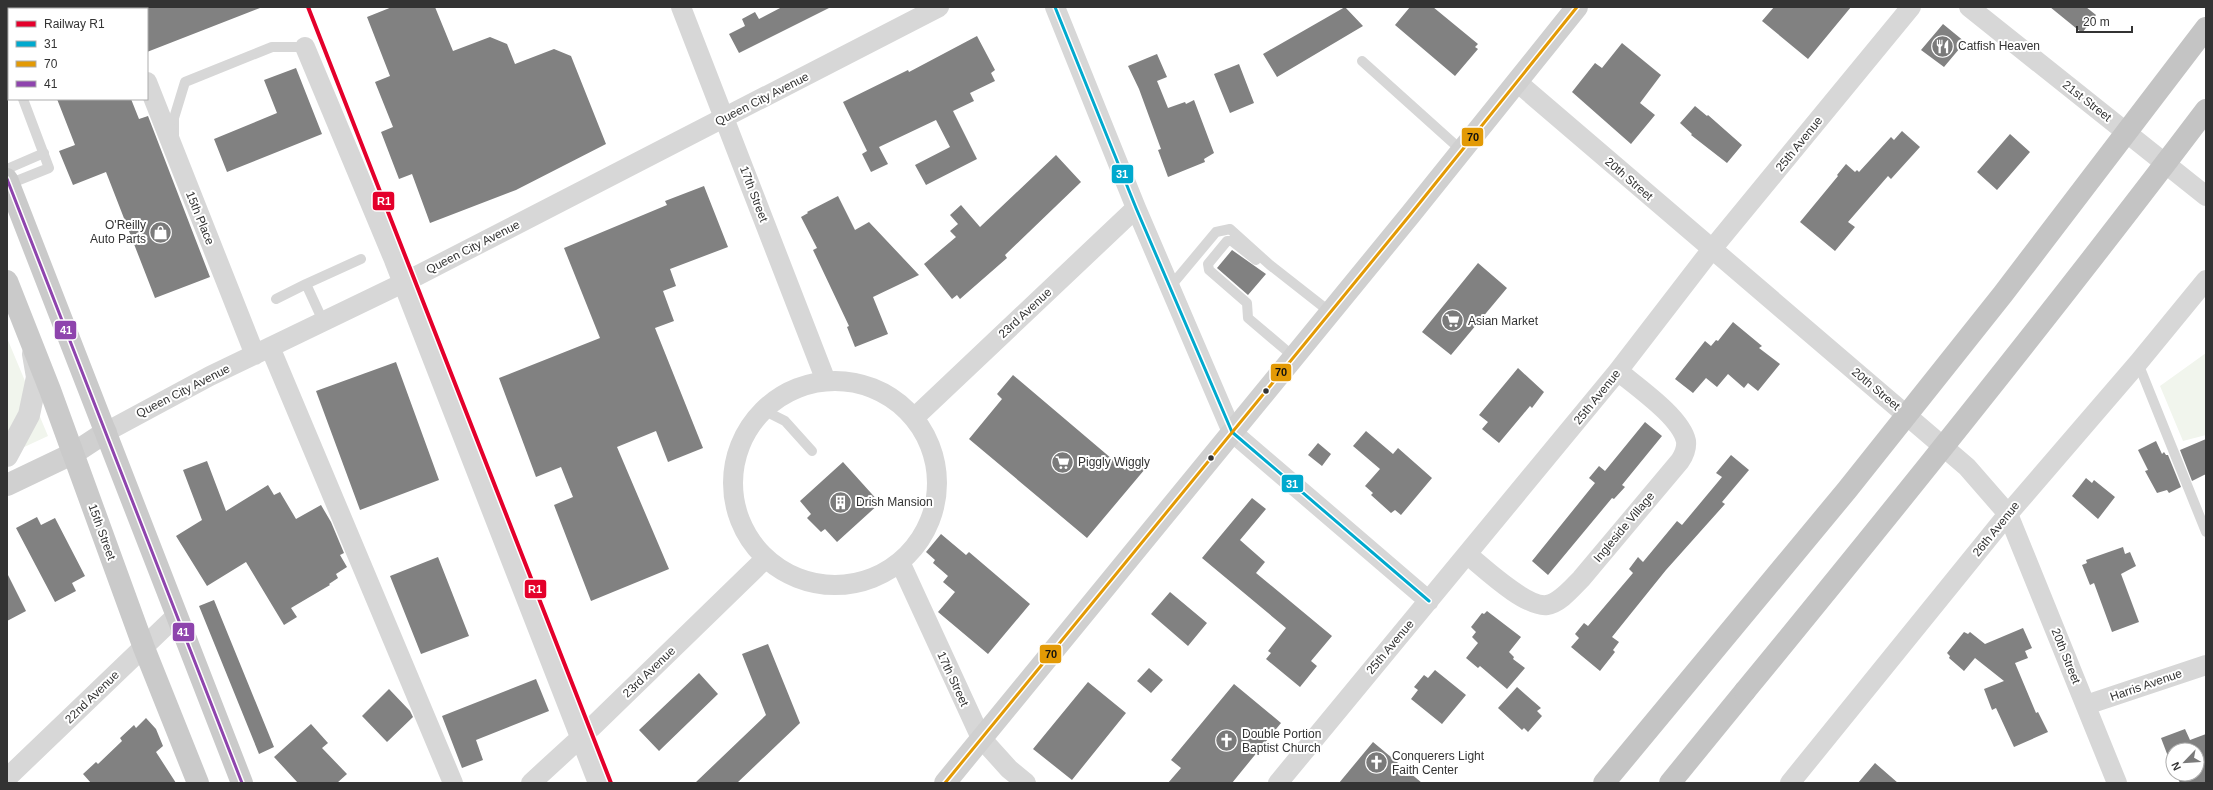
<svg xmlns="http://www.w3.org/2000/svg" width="2213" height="790" font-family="Arial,sans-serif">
<rect width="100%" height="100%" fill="#fff"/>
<path fill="#f1f5ed" d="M7,338l41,98 -41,19z
M2206,353v82l-23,6 -23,-55z"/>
<path fill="#818181" d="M147,7h112l1,1 -113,44z
M392,7h43l18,44 37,-14 17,7 8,20 39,-15 17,7 35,88 -90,46 -86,33 -18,-49 -13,5 -18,-47 12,-5 -18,-45 15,-6 -23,-59z
M782,7h49l-92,46 -10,-19 16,-8 -3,-7 13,-7 4,7z
M1345,7l18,19 -86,51 -14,-23z
M1410,7h23l45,37 -3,3 3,2 -23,27 -60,-51z
M1774,7h77l-43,52 -46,-38z
M2050,7h36l10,8 -14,18z
M1943,24l22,18 -21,25 -23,-17z
M977,36l18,34 -4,3 4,8 -25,12 4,8 -21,10 24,48 -51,26 -11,-20 35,-18 -14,-27 -57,27 9,17 -17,8 -9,-18 5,-3 -24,-49 65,-32 1,2z
M1622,43l39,32 -21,28 15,12 -24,29 -59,-52 23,-29 7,5z
M1157,54l10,23 -10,4 11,27 17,-6 1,2 8,-4 20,53 -10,6 1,3 -37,15 -10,-27 3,-1 -22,-60 -11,-23z
M1239,64l15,39 -24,10 -16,-39z
M296,68l26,66 -95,38 -13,-33 63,-26 -13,-33z
M57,99h74l8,20 9,-3 62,161 -55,21 -49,-126 -33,13 -14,-34 16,-6z
M1695,106l12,10 1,-1 34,30 -15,18 -36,-28 1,-1 -12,-11z
M1902,131l18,16 -29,32 -3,-3 -40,46 7,5 -20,24 -35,-29 38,-46 -1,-1 9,-11 9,8 2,-2 2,2 32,-35 3,3z
M2010,134l20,18 -33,38 -20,-18z
M1056,155l25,27 -76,73 2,3 -47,41 -3,-4 -5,4 -28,-35 32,-27 -6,-6 8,-7 -8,-9 11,-10 19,22z
M704,186l24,61 -58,22 6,17 -13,5 11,30 -19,7 48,120 -35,14 -12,-31 -39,16 52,122 -78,32 -37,-96 19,-8 -12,-30 -25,10 -37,-99 101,-40 -36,-90 103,-43 -2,-4z
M838,196l17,34 14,-8 50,53 -46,22 15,37 -33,13 -8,-20 2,-1 -36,-76 4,-2 -16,-31 7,-4 -1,-1z
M1232,250l34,24 -18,21 -31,-27z
M1478,263l29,25 -56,67 -29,-23z
M1733,322l29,24 -3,2 21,16 -22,27 -10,-8 -4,5 -16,-14 -11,13 -11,-9 -13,15 -18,-14 30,-38 6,5 5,-6 2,1z
M396,362l43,118 -79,30 -44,-119z
M1518,368l26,24 -12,16 -2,-2 -31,37 -17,-14 6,-7 -9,-7z
M1013,375l112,95 9,-11 11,10 -58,69 -118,-99 33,-40 -5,-5z
M1645,422l17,14 -40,49 3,2 -11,12 -2,-1 -64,77 -16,-14 63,-78 -6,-5 10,-12 6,5z
M1366,431l27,23 5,-6 34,30 -31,37 -6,-5 -4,3 -20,-18 2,-2 -8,-7 15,-17 -27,-23z
M2206,439v35l-14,7 -12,-31z
M2156,441l6,13 2,-2 2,3h2l13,32 -12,6 -2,-3 -10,3 -12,-22 3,-1 -10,-20z
M1318,443l13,11 -9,12 -14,-11z
M1731,455l18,15 -27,32 3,2 -59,66 -54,67 7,5 -6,8 2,2 -15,19 -29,-24 8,-9 -4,-4 9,-11 4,3 45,-53 -4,-4 9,-12 5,5 34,-41 5,4 40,-48 -6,-4z
M207,461l19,50 42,-26 6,10 6,-3 16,27 25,-14 10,17 13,31 -4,2 7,12 -11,7 2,4 -9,6 1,1 -39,23 6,9 -13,8 -38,-63 -39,24 -31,-50 26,-16 -19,-50z
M843,462l37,41 -43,39 -12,-13 -4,3 -14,-14 4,-4 -11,-13z
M2086,478l6,5 2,-3 21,17 -17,22 -26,-23z
M1252,498l14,11 -26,31 25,22 -9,11 76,63 -21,25 6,5 -17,21 -34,-28 5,-6 -3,-2 18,-23 -84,-70z
M37,517l4,8 14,-7 30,58 -13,7 4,8 -21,11 -39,-74z
M941,534l25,21 3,-3 61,52 -42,50 -50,-42 17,-20 -12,-10 5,-6 -15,-13 2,-3 -9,-8z
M2123,547l2,7 5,-2 6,14 -15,8 18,48 -27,10 -18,-49 -4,2 -8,-20 5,-2 -1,-3z
M438,557l31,79 -48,18 -31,-78z
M7,573l19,38 -19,10z
M1170,592l37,31 -19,23 -37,-32z
M214,600l60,147 -15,7 -60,-148z
M1487,611l34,26 -12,15 5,5 -1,2 12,9 -18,21 -27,-23 -2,2 -12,-10 12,-15 -6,-6 4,-5 -5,-5 11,-14 2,1z
M2023,628l9,20 -7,3 3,7 -13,5 21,50 2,-1 10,20 -34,15 -18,-39 -4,2 -8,-21 20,-8 -29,-23 -11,13 -15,-13 1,-2 -3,-3 17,-21 4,2 2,-2 15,12z
M768,644l32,79 -63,60h-42l71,-68 -24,-61z
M1149,668l14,12 -12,13 -14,-12z
M1435,670l31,25 -24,29 -31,-25 7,-9 -4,-3 10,-12 4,3z
M699,673l19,21 -59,57 -20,-21z
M536,679l13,32 -73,29 7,20 -21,8 -20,-52z
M1088,682l38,31 -54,67 -39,-31z
M1234,684l47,39 -49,60h-64l13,-15 -10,-8z
M1517,687l24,21 -4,3 5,5 -14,16 -4,-4 -2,2 -24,-22z
M389,689l21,22 3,6 -26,25 -25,-26z
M146,718l10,11 7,17 -7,6 20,31h-85l-8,-9 13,-12 2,2 24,-23 -2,-3 14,-13 2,3z
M311,724l17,19 -6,5 25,26 -10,9h-39l-24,-26z
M2185,729l5,11 16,-6v49h-26l-4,-9h21v-24h-24v15l-4,-6 -8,-21z
M1373,742l49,41h-83z
M1875,763l23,20h-40z"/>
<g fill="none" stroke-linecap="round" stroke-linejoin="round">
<path stroke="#d7d7d7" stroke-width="10" d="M1362,61l99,89
M174,137v-19l11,-36 87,-35h33
M7,169l37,-16
M9,184l40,-16 -26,-69
M1256,260l-24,-19h-5l-19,23 1,6 38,33 1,15 46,39
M306,284l55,-25
M1170,287l46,-55 14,-3 40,36 60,47
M276,299l30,-15 17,37
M2138,363l68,169
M763,410l22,11 27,30"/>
<path stroke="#d7d7d7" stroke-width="20" d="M118,7l1,2
M681,7l145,374
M1055,7l81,201 96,224 197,169
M1969,7l237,189
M38,9l4,-2
M7,23l2,-1
M305,47l89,213 204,523
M147,82l108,273
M1517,82l450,385 41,47 109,269
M270,347l183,436
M733 483a102 102 0 1 1 204 0a102 102 0 1 1-204 0Z
M914,418l222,-210
M106,432l104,-56 193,-93 536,-276
M1468,555c16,13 58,53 79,50 13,-2 25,-17 34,-26l99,-118c4,-6 7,-12 6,-20 -5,-24 -49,-54 -68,-70
M900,562l81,176 28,31 17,14
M2086,705l120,-40
M7,778l169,-162
M531,783l60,-55 175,-170
M1278,783l340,-412 94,-122 199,-242
M1790,783l218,-269 130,-151 68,-83"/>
<path stroke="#d7d7d7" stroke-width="22" d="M7,456l22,-41 8,-38 -4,-23"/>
<path stroke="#d0d0d0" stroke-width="22" d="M7,485l67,-32 32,-21
M945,783l465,-568 167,-208"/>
<path stroke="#cacaca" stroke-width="22" d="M7,179l235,604
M7,281l43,109 94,258 54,135"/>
<path stroke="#c4c4c4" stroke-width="22" d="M1670,783l75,-92"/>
<path stroke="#c4c4c4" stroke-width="22" d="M1745,691c157,-191 312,-384 461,-581
M1604,783l243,-293 156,-196 203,-266"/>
<defs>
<path id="bus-1" d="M1055,7l81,201 96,224 197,169"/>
<path id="bus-2" d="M945,783l465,-568 167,-208"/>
<path id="bus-3" d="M7,179l235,604"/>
</defs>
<use href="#bus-1" stroke="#fff" stroke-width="6"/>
<use href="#bus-2" stroke="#fff" stroke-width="6"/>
<use href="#bus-3" stroke="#fff" stroke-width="6"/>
<use href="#bus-1" stroke="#00a9ce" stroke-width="3"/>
<use href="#bus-2" stroke="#e39a05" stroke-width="3"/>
<use href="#bus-3" stroke="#8e44ad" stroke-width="3"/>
<defs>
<path id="rail-1" d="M308,7l303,776"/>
</defs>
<use href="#rail-1" stroke="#fff" stroke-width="7"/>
<use href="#rail-1" stroke="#e4002b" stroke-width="4"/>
</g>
<defs>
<symbol id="restaurant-disc" viewBox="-11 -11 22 22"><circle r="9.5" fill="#7a7a7a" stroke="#fff"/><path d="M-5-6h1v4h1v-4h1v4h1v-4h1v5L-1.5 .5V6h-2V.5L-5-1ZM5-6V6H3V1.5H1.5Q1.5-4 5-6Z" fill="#fff"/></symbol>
<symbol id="shop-disc" viewBox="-11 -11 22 22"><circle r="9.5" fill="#7a7a7a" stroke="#fff"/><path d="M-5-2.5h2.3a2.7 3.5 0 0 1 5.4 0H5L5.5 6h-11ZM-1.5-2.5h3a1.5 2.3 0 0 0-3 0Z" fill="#fff"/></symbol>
<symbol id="supermarket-disc" viewBox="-11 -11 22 22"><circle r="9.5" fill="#7a7a7a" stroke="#fff"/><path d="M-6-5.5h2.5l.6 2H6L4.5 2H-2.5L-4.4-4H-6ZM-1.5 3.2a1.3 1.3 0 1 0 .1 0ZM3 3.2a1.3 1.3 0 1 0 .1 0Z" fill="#fff"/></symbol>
<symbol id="building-disc" viewBox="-11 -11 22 22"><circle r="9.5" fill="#7a7a7a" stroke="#fff"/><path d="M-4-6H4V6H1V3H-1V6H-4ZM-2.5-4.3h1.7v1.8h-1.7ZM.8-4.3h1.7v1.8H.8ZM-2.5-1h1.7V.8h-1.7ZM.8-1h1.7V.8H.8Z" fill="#fff"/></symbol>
<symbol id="church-disc" viewBox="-11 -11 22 22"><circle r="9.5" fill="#7a7a7a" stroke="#fff"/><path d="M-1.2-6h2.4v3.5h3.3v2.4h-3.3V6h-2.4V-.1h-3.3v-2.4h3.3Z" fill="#fff"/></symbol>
</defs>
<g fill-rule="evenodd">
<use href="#restaurant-disc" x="1930" y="34" width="25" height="25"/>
<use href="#shop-disc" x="148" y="220" width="25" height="25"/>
<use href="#supermarket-disc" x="1440" y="308" width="25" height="25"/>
<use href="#supermarket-disc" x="1050" y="450" width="25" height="25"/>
<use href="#building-disc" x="828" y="490" width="25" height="25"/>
<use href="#church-disc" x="1214" y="728" width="25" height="25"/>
<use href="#church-disc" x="1364" y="750" width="25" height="25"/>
</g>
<g fill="#333" stroke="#fff" stroke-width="1.5">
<circle cx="1266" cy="391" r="3.5"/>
<circle cx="1211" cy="458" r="3.5"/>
</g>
<g text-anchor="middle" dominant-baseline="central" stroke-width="4" stroke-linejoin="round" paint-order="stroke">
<g font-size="12" fill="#333" stroke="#fff" text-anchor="start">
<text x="1958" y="46">Catfish Heaven</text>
<text x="146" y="225" text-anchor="end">O'Reilly<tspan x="146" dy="14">Auto Parts</tspan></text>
<text x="1468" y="321">Asian Market</text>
<text x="1078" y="462">Piggly Wiggly</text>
<text x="856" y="502">Drish Mansion</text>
<text x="1242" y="734">Double Portion<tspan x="1242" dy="14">Baptist Church</tspan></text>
<text x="1392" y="756">Conquerers Light<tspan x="1392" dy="14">Faith Center</tspan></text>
</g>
<g font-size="12" fill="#333" stroke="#fff">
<text transform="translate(762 99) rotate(-27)">Queen City Avenue</text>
<text transform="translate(2087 101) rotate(38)">21st Street</text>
<text transform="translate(1799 144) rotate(-51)">25th Avenue</text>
<text transform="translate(1629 179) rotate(41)">20th Street</text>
<text transform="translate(754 194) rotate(69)">17th Street</text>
<text transform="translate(200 218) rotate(68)">15th Place</text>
<text transform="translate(473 247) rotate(-27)">Queen City Avenue</text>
<text transform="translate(1025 313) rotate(-43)">23rd Avenue</text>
<text transform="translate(1876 389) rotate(40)">20th Street</text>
<text transform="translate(183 391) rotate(-27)">Queen City Avenue</text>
<text transform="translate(1597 397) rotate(-51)">25th Avenue</text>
<text transform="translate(1624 527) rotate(-50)">Ingleside Village</text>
<text transform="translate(1996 529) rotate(-51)">26th Avenue</text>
<text transform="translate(102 532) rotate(70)">15th Street</text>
<text transform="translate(1390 647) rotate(-50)">25th Avenue</text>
<text transform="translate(2066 656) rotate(68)">20th Street</text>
<text transform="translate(649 672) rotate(-44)">23rd Avenue</text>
<text transform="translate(953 679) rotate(65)">17th Street</text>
<text transform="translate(2146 685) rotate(-19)">Harris Avenue</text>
<text transform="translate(92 697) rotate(-44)">22nd Avenue</text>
</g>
</g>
<g stroke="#fff" stroke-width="1.5">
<rect x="1461" y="127" width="23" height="20" rx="4" fill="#e39a05"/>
<rect x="1111" y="164" width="23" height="20" rx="4" fill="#00a9ce"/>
<rect x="372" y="191" width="23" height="20" rx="4" fill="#e4002b"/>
<rect x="54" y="320" width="23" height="20" rx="4" fill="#8e44ad"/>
<rect x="1270" y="363" width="22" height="19" rx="4" fill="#e39a05"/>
<rect x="1281" y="474" width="23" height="19" rx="4" fill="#00a9ce"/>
<rect x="524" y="579" width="23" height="20" rx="4" fill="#e4002b"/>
<rect x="172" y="622" width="23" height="20" rx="4" fill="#8e44ad"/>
<rect x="1039" y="644" width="23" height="20" rx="4" fill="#e39a05"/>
</g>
<g font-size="11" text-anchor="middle" font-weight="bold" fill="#fff">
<text x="1122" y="178">31</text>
<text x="384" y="205">R1</text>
<text x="66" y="334">41</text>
<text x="1292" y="488">31</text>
<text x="535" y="593">R1</text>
<text x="183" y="636">41</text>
</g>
<g font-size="11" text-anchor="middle" font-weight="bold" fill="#111">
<text x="1473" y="141">70</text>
<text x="1281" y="376">70</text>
<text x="1051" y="658">70</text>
</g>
<rect width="2213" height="790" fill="none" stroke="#333333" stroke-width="16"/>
<rect x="8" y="8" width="140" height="92" fill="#ffffff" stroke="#adadad"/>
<rect x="16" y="21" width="20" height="6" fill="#e4002b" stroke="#adadad"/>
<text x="44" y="28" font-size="12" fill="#333333">Railway R1</text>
<rect x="16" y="41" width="20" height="6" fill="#00a9ce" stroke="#adadad"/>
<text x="44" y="48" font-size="12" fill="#333333">31</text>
<rect x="16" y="61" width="20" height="6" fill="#e39a05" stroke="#adadad"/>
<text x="44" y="68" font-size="12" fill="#333333">70</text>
<rect x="16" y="81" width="20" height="6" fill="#8e44ad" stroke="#adadad"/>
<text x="44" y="88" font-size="12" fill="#333333">41</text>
<g transform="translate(2185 762) rotate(245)"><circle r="19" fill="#ffffff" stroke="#adadad"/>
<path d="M0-3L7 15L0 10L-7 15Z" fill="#7a7a7a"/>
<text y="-6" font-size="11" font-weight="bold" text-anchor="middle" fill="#333333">N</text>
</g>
<path d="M2077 26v6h55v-6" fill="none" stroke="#333333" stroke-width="2"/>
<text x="2083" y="26" font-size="12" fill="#333333" stroke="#ffffff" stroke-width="3" paint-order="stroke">20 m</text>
</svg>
